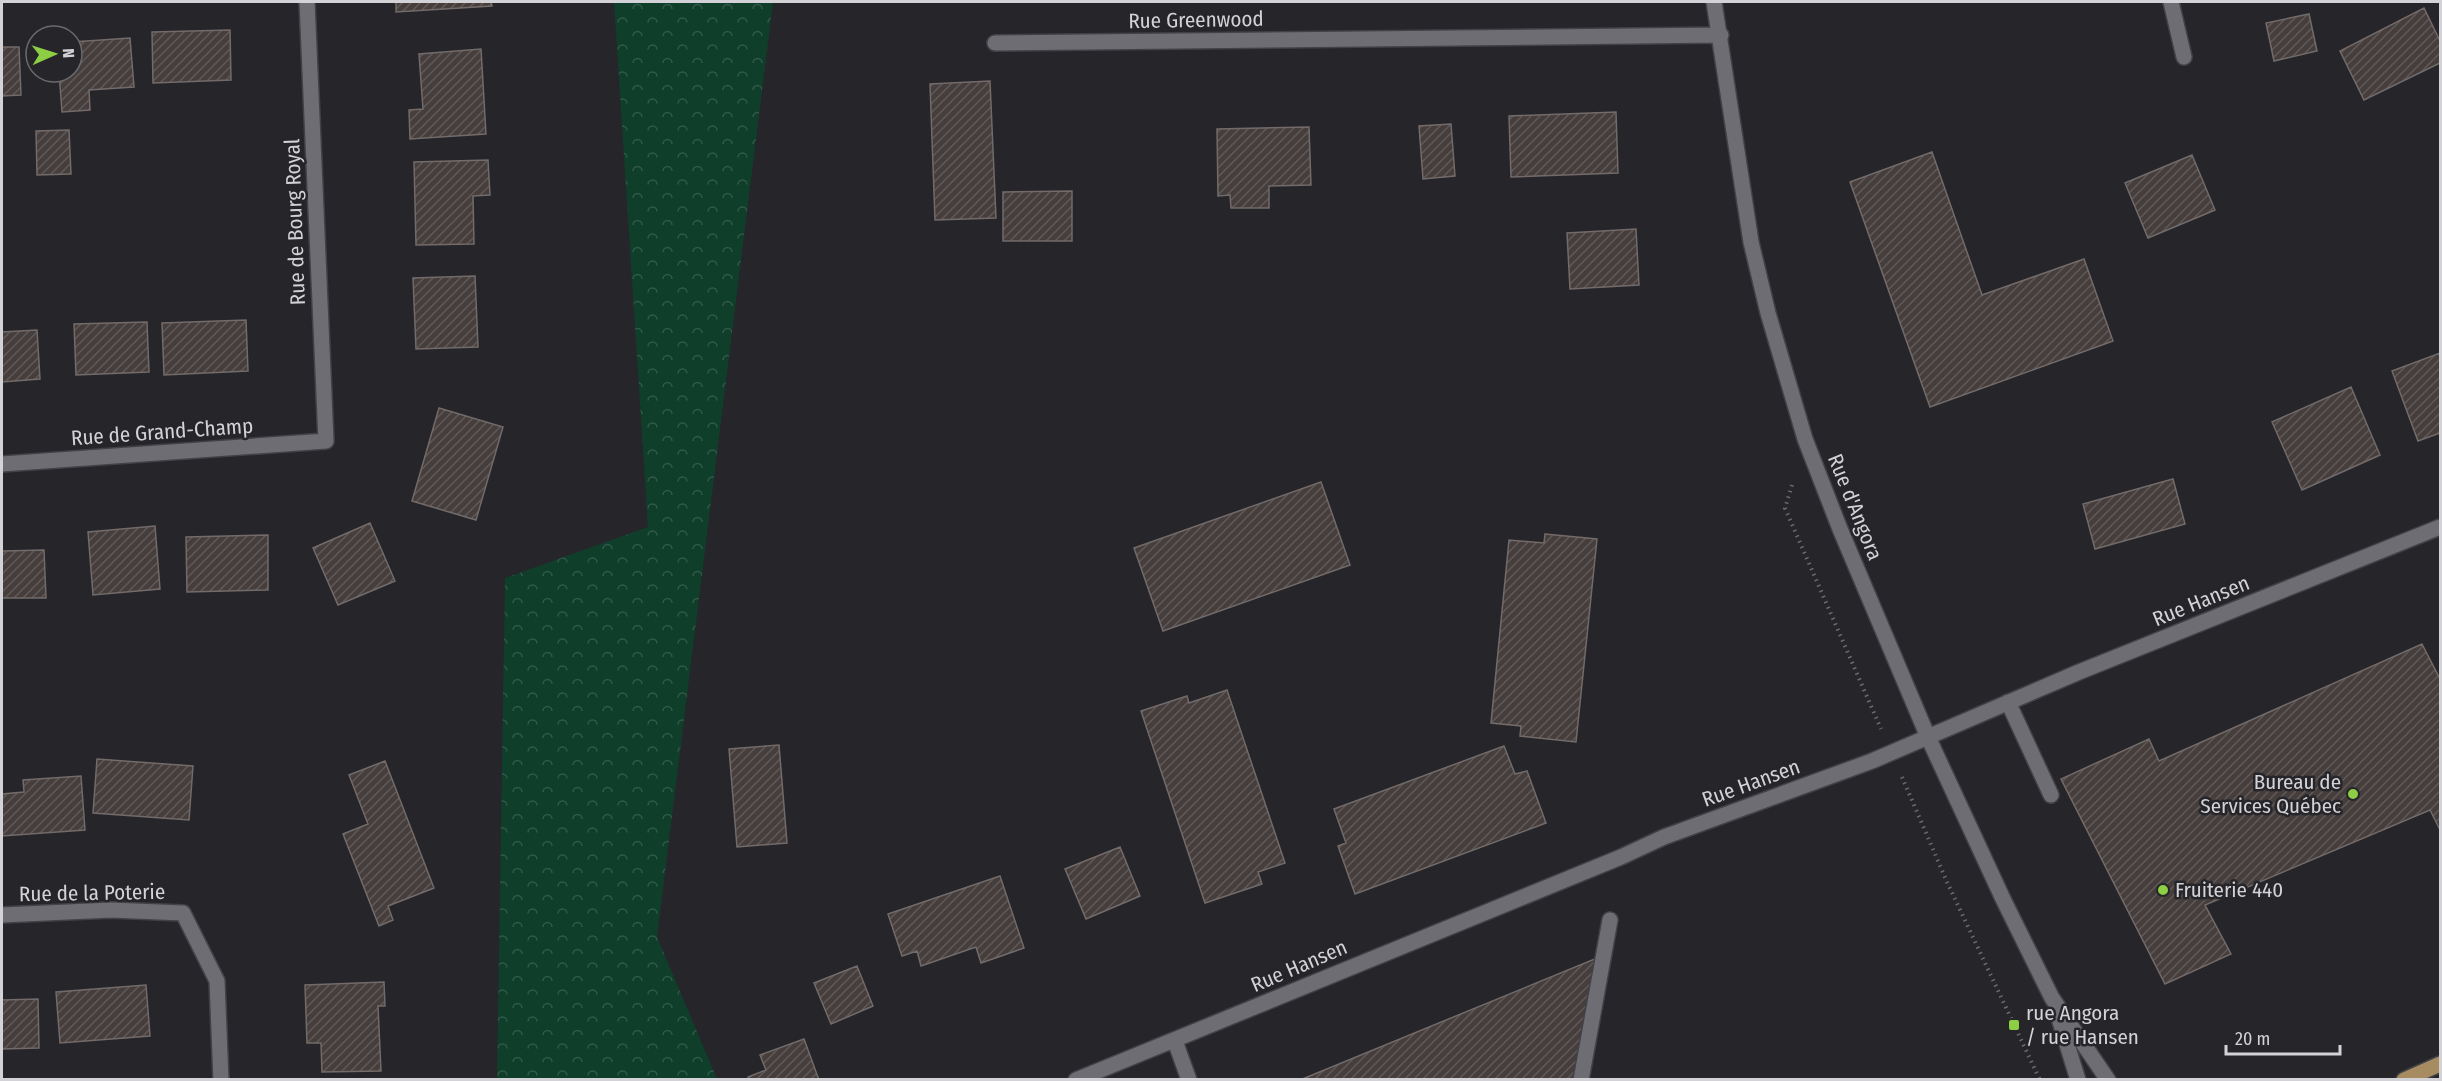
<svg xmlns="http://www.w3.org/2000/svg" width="2442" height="1081" font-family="'Fira Sans Condensed',sans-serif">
<defs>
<pattern id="forest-crowns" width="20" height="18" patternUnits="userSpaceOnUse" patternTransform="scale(1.5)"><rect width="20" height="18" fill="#0f3e2b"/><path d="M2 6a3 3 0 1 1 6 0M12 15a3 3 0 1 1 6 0" fill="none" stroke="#315949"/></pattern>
<pattern id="building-hatch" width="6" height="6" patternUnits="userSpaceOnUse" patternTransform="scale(1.5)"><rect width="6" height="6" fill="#453e3d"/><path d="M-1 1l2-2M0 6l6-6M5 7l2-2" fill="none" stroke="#5f5958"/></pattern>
</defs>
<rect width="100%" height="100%" fill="#25252a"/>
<path fill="url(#forest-crowns)" d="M614,2h159l-116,935 60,142h-220l8,-501 143,-51z"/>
<path fill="url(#building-hatch)" stroke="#726b6a" stroke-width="1.5" d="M396,2h95l1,4 -96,6z
M2424,8l16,33v22l-76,37 -24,-49z
M2309,14l8,37 -43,10 -8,-38z
M230,30l1,50 -78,3 -1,-51z
M130,38l4,49 -45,3 1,20 -28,2 -3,-40h13v-30z
M2,47h17l2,48 -19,1z
M481,49l5,85 -76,5 -1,-29 14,-1 -4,-55z
M990,81l6,137 -61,2 -5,-136z
M1616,112l2,61 -107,4 -2,-61z
M1451,124l4,52 -32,3 -4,-53z
M1309,127l2,58 -42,1v22h-38l-1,-13 -12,1 -1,-67z
M69,130l2,44 -34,1 -1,-44z
M1932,152l50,143 102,-36 29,82 -183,66 -80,-225z
M2192,155l23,55 -67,28 -23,-55z
M488,160l2,35 -17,1 1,48 -58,1 -2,-83z
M1072,191v50h-69v-49z
M1636,229l3,56 -69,4 -3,-56z
M475,276l3,71 -62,2 -3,-71z
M246,320l2,51 -84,4 -2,-52z
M147,322l2,50 -73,3 -2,-51z
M37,330l3,49 -38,3v-50z
M2440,353v80l-22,8 -26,-70z
M2351,387l29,68 -78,35 -30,-68z
M439,408l64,19 -27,93 -64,-19z
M2173,479l12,45 -90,25 -12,-45z
M1321,482l29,83 -187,66 -29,-83z
M370,523l25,58 -57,24 -25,-57z
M155,526l5,63 -67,6 -5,-63z
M1545,534l52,5 -21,203 -56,-6 1,-10 -30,-3 18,-183 35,3z
M268,535v55l-81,2 -1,-55z
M44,550l2,48h-44v-47z
M2422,644l18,35v151l-10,-20 -225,95 26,49 -66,30 -104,-205 88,-40 10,22z
M1227,690l58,173 -27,9 4,12 -57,19 -64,-192 46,-15 2,7z
M779,745l8,98 -50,4 -8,-98z
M1504,746l11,28 12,-3 19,52 -191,71 -17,-48 8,-3 -12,-34z
M97,759l96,7 -4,54 -96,-7z
M385,761l49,127 -46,18 5,14 -14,6 -36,-92 25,-10 -19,-49z
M81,776l4,54 -83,6v-42l22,-2 -1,-12z
M1120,847l20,49 -54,23 -21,-50z
M1000,876l24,72 -43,15 -5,-16 -55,19 -4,-15 -15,5 -14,-42z
M1602,956l-27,124h-275z
M857,966l16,40 -42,18 -17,-41z
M384,982l1,24h-7l3,65 -59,1 -1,-29h-14l-2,-58z
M146,985l4,51 -90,7 -4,-51z
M38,999l1,49 -37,1v-49z
M804,1039l15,41h-70l-1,-3 18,-7 -6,-15z"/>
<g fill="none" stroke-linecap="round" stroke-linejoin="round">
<defs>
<path id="minor" d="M1714,2l37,240 17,71 37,126 35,90 88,208 75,162 49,99 56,82
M2171,2l13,55
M995,43l726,-8
M2,464l324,-23 -19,-439
M2008,702l43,93
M2,915l109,-5 72,3 34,68 4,99
M2058,1015l20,65
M1175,1041l14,39
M1076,1080l545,-223 43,-20 208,-76 207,-89 361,-145
M1581,1080l29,-160"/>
<path id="major" d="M2404,1080l36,-16"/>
</defs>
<use href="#minor" stroke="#414146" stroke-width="18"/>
<use href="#major" stroke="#414146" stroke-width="18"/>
<path stroke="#6a6a6f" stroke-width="4" stroke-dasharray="1.5 4.5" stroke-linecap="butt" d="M1792,485l-7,23 96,221
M1902,777l45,105 93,198"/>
<use href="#minor" stroke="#6d6d73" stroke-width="15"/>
<use href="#major" stroke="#a78c62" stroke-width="15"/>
</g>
<g fill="#8dce44" stroke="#25252a" stroke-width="2">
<circle cx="2353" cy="794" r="6"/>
<circle cx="2163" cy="890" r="6"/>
<rect x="2008" y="1019" width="12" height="12" rx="3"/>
</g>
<g text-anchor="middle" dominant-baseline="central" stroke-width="5" stroke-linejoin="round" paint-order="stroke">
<g font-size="21" fill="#d3d3d7" stroke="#25252a">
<text transform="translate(1196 20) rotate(-1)">Rue Greenwood</text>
<text transform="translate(295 222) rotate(-92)">Rue de Bourg Royal</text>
<text transform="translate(162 432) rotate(-4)">Rue de Grand-Champ</text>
<text transform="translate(1855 507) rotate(68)">Rue d'Angora</text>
<text transform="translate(2201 601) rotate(-22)">Rue Hansen</text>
<text transform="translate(1751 783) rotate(-20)">Rue Hansen</text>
<text transform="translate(92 893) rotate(-1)">Rue de la Poterie</text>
<text transform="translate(1299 966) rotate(-23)">Rue Hansen</text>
</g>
<g font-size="21" fill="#d3d3d7" stroke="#25252a" text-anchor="start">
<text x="2341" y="782" text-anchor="end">Bureau de<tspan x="2341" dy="24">Services Québec</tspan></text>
<text x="2175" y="890">Fruiterie 440</text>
<text x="2026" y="1013">rue Angora<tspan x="2026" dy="24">/ rue Hansen</tspan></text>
</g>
</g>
<rect width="2442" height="1081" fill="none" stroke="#d3d3d7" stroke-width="6"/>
<g transform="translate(54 54) rotate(87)"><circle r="28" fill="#25252a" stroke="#6b6b6f" stroke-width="1.5"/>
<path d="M0-4.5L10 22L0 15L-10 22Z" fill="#8dce44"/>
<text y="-9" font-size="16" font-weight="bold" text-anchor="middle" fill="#d3d3d7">N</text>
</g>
<path d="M2226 1045v9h114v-9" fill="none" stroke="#d3d3d7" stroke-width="3"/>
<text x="2235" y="1045" font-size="18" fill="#d3d3d7" stroke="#25252a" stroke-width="4.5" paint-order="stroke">20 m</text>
</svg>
